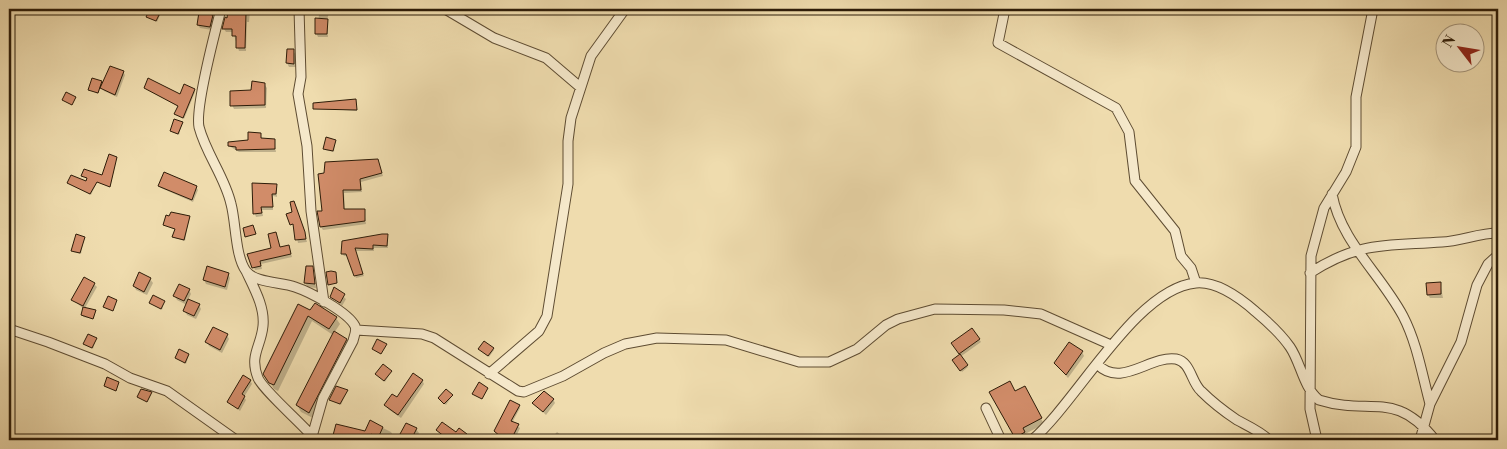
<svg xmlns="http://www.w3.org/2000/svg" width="1507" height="449" font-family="'Libre Bodoni',serif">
<rect width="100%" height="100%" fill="#efdcae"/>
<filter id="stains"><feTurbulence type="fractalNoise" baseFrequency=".004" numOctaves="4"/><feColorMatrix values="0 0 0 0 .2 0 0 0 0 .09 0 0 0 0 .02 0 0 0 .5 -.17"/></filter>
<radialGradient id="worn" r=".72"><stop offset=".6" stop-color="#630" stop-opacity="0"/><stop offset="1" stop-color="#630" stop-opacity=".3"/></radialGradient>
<path fill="#0003" d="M151,9l10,4 -4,9 -9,-5z
M229,9h20l1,2 -1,11h-2l-1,29h-7l-6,-19h-7l-2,-3 5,-10z
M320,9h10l-3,11 1,17h-10l-2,-4z
M212,16l2,4 -2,10 -12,-2 -2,-3z
M293,51l3,4v12h-7l-2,-4z
M123,72l2,3 -8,22 -13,-6 -3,-4 -3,7 -8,-4 11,-8 2,3z
M264,84l3,4 -1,20 -32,1 -2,-4z
M145,88l35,7 14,-5 1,2 -11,27 -8,-5 3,-7z
M356,102l1,9 -42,-3z
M182,123l-3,12 -7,-3 -1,-1z
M260,135l2,4 12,1 2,12h-37l-10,-6 20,-5z
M335,141l-1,11 -9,-2v-2z
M116,158l-6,29 -13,-5 -6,13 -23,-12 19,-1 1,-3 -5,-4 20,1z
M378,160l5,16 -22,6 1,10 -18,1 1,17h19l2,14 -43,6 -2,-3 3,-15 -5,-37z
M253,184l23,1 1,3v9l-4,-1v14h-11l1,6 -7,1 -1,-3z
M159,186l37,1 2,3 -5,12 -32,-14z
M295,205l12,37 -9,1 -3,-16 -7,-13 5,-2z
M189,217l-4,24 -10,-3 1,-8 -12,-5z
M387,235l1,13h-14v3h-19l9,25 -8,2 -8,-22h-4l-2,-3 1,-11z
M84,238l-3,16 -8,-2v-1z
M289,246l3,11 -31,7 1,5 -7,1 -6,-15z
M312,267l2,5 2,16 -8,-1 -3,-4z
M228,274l2,4 -3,12 -21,-6 -2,-4z
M150,279l3,4 -6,12 -11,-5 -2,-4z
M1440,283l3,15h-13l-2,-3z
M94,284l3,3 -12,21 10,3 -1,8 -11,-2 1,-8 -11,-9z
M334,289l12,10 -4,7 -11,-11z
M189,290l2,4 -3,6 11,5 2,4 -5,10 -9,-4 -2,-4 2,-6 -10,-5 -2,-4z
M164,302l-2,8 -11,-7z
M310,311l26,7 4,6 -6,9 12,6 4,6 -37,73 -12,-6 -4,-7 36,-70 -21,-14 -34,70 -4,-2 -9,-15z
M227,335l2,4 -7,14 -13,-7 -2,-4z
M96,339l-3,10 -9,-5z
M979,339l2,3 -21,15 8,10 -6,5 -8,-12 7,-5 -8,-12z
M479,349h14l1,1 -5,7z
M1082,352l2,4 -16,22 -13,-15z
M189,355l-3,9 -10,-6z
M391,372l-6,10 -7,-7z
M250,380l2,4 -8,13 2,3 -6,11 -11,-9z
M422,380l2,4 -23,34 -13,-9 -2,-4z
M1024,388l20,36 -19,10 2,4 -9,2 -27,-48 24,1z
M347,391l-6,14 -10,-5z
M452,396l-6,9 -6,-5z
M553,399l2,4 -9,12 -12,-12z
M519,406l1,2 -8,15 8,5 -4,9 -2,3h-16l2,-4 -5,-5z
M371,422l20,10 2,3 -3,5h-57l4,-14 29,7z
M416,429l3,4 -4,7h-7l-7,-6z
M438,430l28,5 2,3 -2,2h-17z
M557,432l10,8h-17z"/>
<path fill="#d18c69" stroke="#2d1c08" d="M150,9h12l-6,12 -10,-4z
M228,9h12v4h6l-1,35h-9v-12h-4v-7h-10l3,-12 2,1z
M199,12l14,3 -3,12 -13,-2z
M315,18l13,1 -1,15h-12z
M287,49h7v15l-8,-1z
M110,66l14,5 -9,24 -15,-7z
M92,78l10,3 -4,12 -10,-3z
M148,78l32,16 4,-10 11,5 -12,29 -9,-4 4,-8 -34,-18z
M252,81l13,2v22l-35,1v-15l21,-1z
M66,92l10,5 -4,8 -10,-5z
M356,99l1,11 -44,-1v-6z
M174,119l9,3 -5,12 -8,-3z
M248,132l13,1v5l14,1v10l-39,1v-3l-8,-1v-4l20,-2z
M326,137l10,3 -3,11 -10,-2z
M109,154l8,3 -7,30 -13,-5 -7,12 -23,-11 4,-8 15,6 1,-3 -6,-2 3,-7 18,6z
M378,159l4,14 -22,6 1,11h-18l1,19h21v12l-45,6 -3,-16h5l-4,-37 6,-1 1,-11z
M164,172l33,14 -5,14 -34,-14z
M252,183l25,1 -1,10h-4l1,13h-12l1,6 -9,1z
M294,201l11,31 1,7 -11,1 -2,-16 -3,1 -4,-11 6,-2 -2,-10z
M171,212l19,4 -6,24 -12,-3 3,-8 -12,-4 3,-10 3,1z
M253,225l3,9 -11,3 -2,-9z
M276,232l4,15 9,-2 2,9 -31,7 1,5 -9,2 -5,-14 24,-6 -3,-14z
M76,234l9,3 -5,16 -9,-2z
M382,234h6l-1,12 -14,-1v4l-18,-1 8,26 -9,2 -8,-22h-5l1,-13z
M207,266l22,7 -4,14 -22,-7z
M306,266h7l2,18 -11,-1z
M331,271l5,1 1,11 -9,2 -2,-13z
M139,272l12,6 -7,14 -11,-6z
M84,277l11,6 -12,23 -12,-6z
M1441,282v12l-14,1 -1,-12z
M179,284l11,5 -6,12 -11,-5z
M334,287l11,7 -5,9 -10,-6z
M153,295l12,6 -4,8 -12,-6z
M108,296l9,4 -4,11 -10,-4z
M188,299l12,5 -6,12 -11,-5z
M315,303l22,14 -8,12 -21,-13 -34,69 -5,-2 -6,-9 35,-70 12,6z
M83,307l13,3 -3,9 -12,-4z
M213,327l15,7 -8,16 -15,-8z
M972,328l8,11 -21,15 -8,-11z
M334,331l13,8 -38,74 -13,-8z
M88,334l9,4 -5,10 -9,-4z
M377,339l10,5 -6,10 -9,-5z
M484,341l10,7 -6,8 -10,-7z
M1069,342l14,9 -17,24 -12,-12z
M179,349l10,5 -4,9 -10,-5z
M960,354l8,11 -8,6 -8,-11z
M383,364l9,7 -8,10 -9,-7z
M413,373l10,7 -25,35 -14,-10 8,-11 5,3z
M243,375l8,5 -9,14 3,2 -7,13 -11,-7z
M107,377l12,5 -3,9 -12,-5z
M1010,381l5,10 10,-5 17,32 -19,10 2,4 -10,6 -26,-46z
M479,382l9,6 -6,11 -10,-5z
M336,386l12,4 -8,14 -11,-4z
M141,389l11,3 -5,10 -10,-5z
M446,389l7,6 -9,9 -6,-6z
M544,391l10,8 -11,13 -11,-9z
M510,400l10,5 -9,16 8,3 -8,16h-11l1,-3 -7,-6z
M370,420l13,7 -5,11 -7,-4 -4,6 -35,-1 4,-15 29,7z
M442,422l14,10 3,-4 8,6 -3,4 3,2h-18l-13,-10z
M406,423l11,5 -6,12 -11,-6z"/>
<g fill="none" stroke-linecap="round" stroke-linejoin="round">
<defs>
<path id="street" d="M221,9c-6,23 -26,98 -22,118 7,27 26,50 32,77 5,18 4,52 15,67 9,12 35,11 49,16 15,5 53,25 60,39 2,5 -1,10 -2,15l-30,57 -12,42
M299,9l2,68 -3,17 9,52 4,65 13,91
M445,9l49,29 52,20 34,29
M1005,9l-7,34 118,65 13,24 6,49 40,50 6,25 10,12 5,15
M1332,194c9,48 48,79 71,122 14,27 19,58 27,88
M246,271c8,17 19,36 17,55 -2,21 -14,29 -5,52 5,12 41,43 53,57
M1310,273c49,-32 77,-27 132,-31 19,-1 37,-9 56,-9
M9,329l39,13 57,22 25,14 37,13 69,49
M356,330l66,4 12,4 84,53 6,1 39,-16 41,-23 21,-9 32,-6 69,2 73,22h30l28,-13 29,-24 12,-6 37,-10 69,1 37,4 70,31
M1097,364c24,25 53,-9 79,-5 15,3 15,23 25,32 11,11 24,21 36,29 11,6 23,11 32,20
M489,374l50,-43 8,-15 21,-132v-43l3,-23 20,-62 34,-47
M986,408l15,32
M1032,440c45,-38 104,-152 164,-157 21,-2 44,15 60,29 12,10 25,22 34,35 11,16 13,40 29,53 51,16 76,-11 116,40
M1317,440l-7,-31 1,-153 13,-48 22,-36 10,-25v-50l17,-88
M1420,440l10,-36 31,-62 16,-57 11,-21 10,-9"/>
</defs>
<use href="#street" stroke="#5e4c32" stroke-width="11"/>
<use href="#street" stroke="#f5e8ca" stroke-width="9"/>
</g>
<rect width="1507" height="449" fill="none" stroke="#efdcae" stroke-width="30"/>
<rect x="10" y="10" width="1487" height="429" fill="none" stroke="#2d1c08" stroke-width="2.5"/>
<rect x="15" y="15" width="1477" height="419" fill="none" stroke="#2d1c08"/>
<g transform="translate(1460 48) rotate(301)"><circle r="24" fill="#f5e8ca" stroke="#a5967c"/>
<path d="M0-4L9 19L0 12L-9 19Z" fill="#8f2418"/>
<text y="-8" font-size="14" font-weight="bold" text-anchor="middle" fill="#2d1c08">N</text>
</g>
<rect width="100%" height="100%" filter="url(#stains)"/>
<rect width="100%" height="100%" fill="url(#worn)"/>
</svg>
